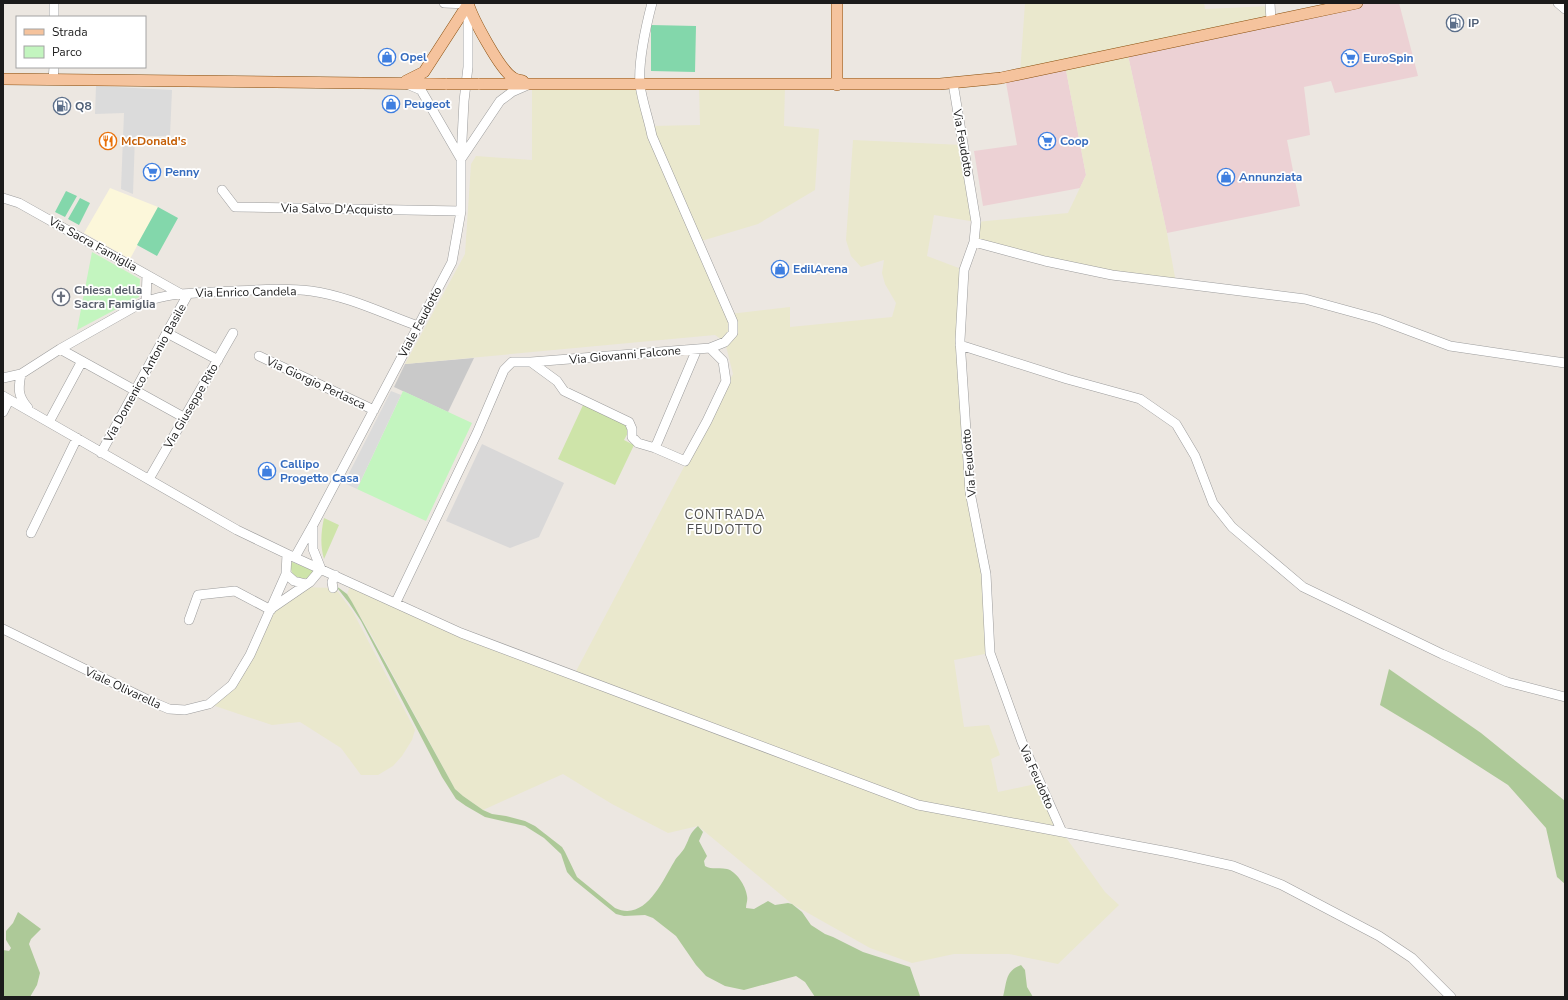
<svg xmlns="http://www.w3.org/2000/svg" width="1568" height="1000" font-family="'Nunito Sans',sans-serif">
<rect width="100%" height="100%" fill="#ece7e1"/>
<path fill="#d9d8d8" d="M482,444l82,39 -25,54 -29,11 -64,-27z"/>
<path fill="#ecd1d4" d="M1358,3h41l19,73 -83,17 -4,-12 -27,6 6,48 -23,5 13,66 -133,27 -40,-182z
M1065,65l21,110 -6,13 -97,18 -9,-55 43,-6 -12,-68z"/>
<path fill="#fcf7da" d="M110,188l48,19 -28,52 -46,-26z"/>
<path fill="#c9c9c9" d="M474,358l-26,54 -54,-25 11,-23z"/>
<path fill="#eae8cd" d="M1025,3h179l1,6 65,-3 1,15 -144,30 40,182 9,50 -64,-8 -138,-33 2,-20 -42,-7 -7,41 37,14 -4,75 10,147 16,82 4,79 -36,7 10,67 25,-2 11,30 -9,4 7,33 42,-9 22,49 43,60 14,13 -61,59 -49,-10h-55l-42,9 -42,-15 -78,-44 -94,-78 -30,7 -56,-29 -49,-30 -80,36 -20,-14 -8,-7 -83,-153 -25,-42 5,-12 44,20 178,73 159,-301 -8,-32 -10,-7 -310,29 60,-110 6,-90 5,-8 56,4v-76l108,1 10,41 50,-1 -1,-40h86l-1,41 35,3 -4,61 -57,34 -60,18 32,72 60,-7v20l102,-10 4,-14 -11,-19 -3,-11 2,-13 -23,7 -10,-11 -5,-16 7,-100 110,5 13,77 92,-9 18,-38 -21,-110 -45,9z
M302,587l31,1 5,4 15,20 62,118 -3,10 -10,16 -9,10 -15,9h-17l-20,-27 -41,-26 -28,3 -63,-21 23,-19 39,-75z"/>
<path fill="#cee4a9" d="M584,403l43,21 2,7 -5,9 10,5 -19,40 -57,-26z
M324,518l15,7 -15,34c-4,-14 -3,-27 0,-41z
M292,562l22,9 -6,7c-11,2 -20,-4 -16,-16z"/>
<path fill="#adc998" d="M335,585l12,9 5,8 103,187 8,7 20,14 9,4 14,2 19,5 10,5 27,21 3,5 12,25 38,31c30,14 47,-26 59,-46 3,-6 9,-10 11,-15 5,-10 4,-13 13,-21l5,6 -4,9 8,15 -3,5 1,5c7,4 14,1 22,3 9,2 19,17 20,27 1,4 -1,8 -1,12l8,1 14,-8 7,4 13,-2 4,1 10,8 9,13 14,9 8,3 30,15 47,15 10,29 -1,1h-104l-10,-15 -9,-6 -52,14 -19,-4 -19,-10 -10,-11 -20,-29 -23,-18 -8,-3 -21,1 -8,-2 -42,-34 -7,-8 -6,-18 -17,-16 -19,-12 -40,-9 -19,-11 -10,-7 -14,-22 -81,-156 -12,-18z
M1389,669l92,64 84,68v83l-8,-7 -11,-49 -38,-43 -78,-50 -50,-30z
M18,912l23,17 -10,10 -2,5 11,29 -3,12 -7,12h-26l-1,-3v-44l6,1 2,-3 -5,-8v-9l7,-8z
M1021,965l4,5 2,17 6,10h-30c4,-15 2,-26 18,-32z"/>
<path fill="#c3f5bf" d="M92,252l48,27 -1,18 -62,33z
M403,391l69,32 -46,98 -69,-32z"/>
<path fill="#83d7ab" d="M651,25l45,1 -1,46 -44,-1z
M66,191l11,5 -12,21 -10,-5z
M80,198l10,5 -11,22 -11,-6z
M158,207l20,11 -21,38 -20,-11z"/>
<path fill="#dbdbdb" d="M96,86l76,4 -2,46h-35l-2,58 -12,-5 3,-76 -29,1z
M391,391l10,4 -44,94 -13,-6z"/>
<g fill="none" stroke-linecap="round" stroke-linejoin="round">
<defs>
<path id="minor" d="M1270,3l1,18
M1558,3l7,6
M54,17v-14
M53,80l1,-13
M953,83l23,139 -2,20 -10,28 -4,70 10,152 16,82 4,79 32,89 40,90
M407,84l14,6 40,69 39,-58 12,-9 16,-7
M222,190l13,17 226,4
M3,198l16,5 162,91
M974,242l71,19 67,14 193,24 73,20 72,27 115,17
M146,301l1,-26
M167,333l51,27
M960,345l107,34 73,20 36,25 19,32 18,47 19,24 71,60 139,67 65,28 58,15
M60,349l125,69
M259,356l115,54
M531,362l26,19 7,10 65,31 3,7v8l6,6 17,5 30,13 22,-40 19,-40 -3,-20 -13,-13
M21,374c-3,16 -3,22 7,34
M3,378l18,-4 39,-25 76,-43c25,-13 50,-12 77,-14 32,-1 66,-5 98,-1 37,5 73,23 107,35
M3,396l234,134 50,24 174,79 457,172 256,48 59,13 49,19 97,51 33,22 39,39
M3,412l6,-12
M49,422l33,-61
M655,448l42,-99
M101,453l87,-159
M149,479l84,-146
M31,533l46,-95
M295,557l18,-32 139,-263 9,-51v-52l3,-58 4,-34v-63l-24,-1
M286,574l8,7 12,3
M333,588l-1,-6 3,-7
M396,602l81,-169 27,-63 8,-8h19l179,-14 15,-6 8,-9v-11l-81,-186c-3,-16 -10,-35 -12,-51 -2,-24 6,-59 12,-82
M272,608l38,-26 11,-13 -8,-20v-22
M189,620l9,-25 37,-4 36,19
M3,629l147,72 19,8 16,1 24,-6 23,-19 18,-30 36,-81 1,-20"/>
<path id="major" d="M468,3c4,15 32,66 44,74 3,3 7,3 11,4
M837,3v82
M3,79l444,5
M406,81l18,-9 44,-68
M478,84h462l61,-6 356,-75"/>
</defs>
<use href="#minor" stroke="#9c9c9c" stroke-width="10"/>
<use href="#major" stroke="#884c0a" stroke-width="12"/>
<use href="#minor" stroke="#fff" stroke-width="9"/>
<use href="#major" stroke="#f5c39d" stroke-width="11"/>
<defs>
<path id="major-bridge" d="M447,84h31"/>
</defs>
<use href="#major-bridge" stroke="#884c0a" stroke-width="12" stroke-linecap="butt"/>
<use href="#major-bridge" stroke="#f5c39d" stroke-width="11"/>
</g>
<defs>
<symbol id="fuel-ring" viewBox="-11 -11 22 22"><circle r="9.5" fill="#fff" stroke="#5c6f8a" stroke-width="1.5"/><path d="M-5.5-6h7V0h2V4h1.3V-2.5L3-4.5l.8-.8L6-3V5H2.5V1h-1V6h-7ZM-4.2-4.7v3.2H.2V-4.7Z" fill="#5c6f8a"/></symbol>
<symbol id="shop-ring" viewBox="-11 -11 22 22"><circle r="9.5" fill="#fff" stroke="#3f7fe0" stroke-width="1.5"/><path d="M-5-2.5h2.3a2.7 3.5 0 0 1 5.4 0H5L5.5 6h-11ZM-1.5-2.5h3a1.5 2.3 0 0 0-3 0Z" fill="#3f7fe0"/></symbol>
<symbol id="supermarket-ring" viewBox="-11 -11 22 22"><circle r="9.5" fill="#fff" stroke="#3f7fe0" stroke-width="1.5"/><path d="M-6-5.5h2.5l.6 2H6L4.5 2H-2.5L-4.4-4H-6ZM-1.5 3.2a1.3 1.3 0 1 0 .1 0ZM3 3.2a1.3 1.3 0 1 0 .1 0Z" fill="#3f7fe0"/></symbol>
<symbol id="restaurant-ring" viewBox="-11 -11 22 22"><circle r="9.5" fill="#fff" stroke="#e8710a" stroke-width="1.5"/><path d="M-5-6h1v4h1v-4h1v4h1v-4h1v5L-1.5 .5V6h-2V.5L-5-1ZM5-6V6H3V1.5H1.5Q1.5-4 5-6Z" fill="#e8710a"/></symbol>
<symbol id="church-ring" viewBox="-11 -11 22 22"><circle r="9.5" fill="#fff" stroke="#6b7280" stroke-width="1.5"/><path d="M-1.2-6h2.4v3.5h3.3v2.4h-3.3V6h-2.4V-.1h-3.3v-2.4h3.3Z" fill="#6b7280"/></symbol>
</defs>
<g fill-rule="evenodd">
<use href="#fuel-ring" x="1445" y="13" width="20" height="20"/>
<use href="#shop-ring" x="377" y="47" width="20" height="20"/>
<use href="#supermarket-ring" x="1340" y="48" width="20" height="20"/>
<use href="#shop-ring" x="381" y="94" width="20" height="20"/>
<use href="#fuel-ring" x="52" y="96" width="20" height="20"/>
<use href="#restaurant-ring" x="98" y="131" width="20" height="20"/>
<use href="#supermarket-ring" x="1037" y="131" width="20" height="20"/>
<use href="#supermarket-ring" x="142" y="162" width="20" height="20"/>
<use href="#shop-ring" x="1216" y="167" width="20" height="20"/>
<use href="#shop-ring" x="770" y="259" width="20" height="20"/>
<use href="#church-ring" x="51" y="287" width="20" height="20"/>
<use href="#shop-ring" x="257" y="461" width="20" height="20"/>
</g>
<g text-anchor="middle" dominant-baseline="central" stroke-width="3.5" stroke-linejoin="round" paint-order="stroke">
<g font-size="12" font-weight="bold" fill="#4e5e75" stroke="#fff" text-anchor="start">
<text x="1468" y="23">IP</text>
<text x="75" y="106">Q8</text>
</g>
<g font-size="12" font-weight="bold" fill="#366cbe" stroke="#fff" text-anchor="start">
<text x="400" y="57">Opel</text>
<text x="1363" y="58">EuroSpin</text>
<text x="404" y="104">Peugeot</text>
<text x="1060" y="141">Coop</text>
<text x="165" y="172">Penny</text>
<text x="1239" y="177">Annunziata</text>
<text x="793" y="269">EdilArena</text>
<text x="280" y="464">Callipo<tspan x="280" dy="14">Progetto Casa</tspan></text>
</g>
<g font-size="12" font-weight="bold" fill="#c56008" stroke="#fff" text-anchor="start">
<text x="121" y="141">McDonald's</text>
</g>
<g font-size="12" fill="#1b1b1b" stroke="#fff">
<text transform="translate(963 143) rotate(80)">Via Feudotto</text>
<text transform="translate(337 209) rotate(1)">Via Salvo D'Acquisto</text>
<text transform="translate(93 244) rotate(29)">Via Sacra Famiglia</text>
<text transform="translate(246 292) rotate(-1)">Via Enrico Candela</text>
<text transform="translate(420 322) rotate(-62)">Viale Feudotto</text>
<text transform="translate(625 355) rotate(-5)">Via Giovanni Falcone</text>
<text transform="translate(145 373) rotate(-61)">Via Domenico Antonio Basile</text>
<text transform="translate(316 383) rotate(25)">Via Giorgio Perlasca</text>
<text transform="translate(191 406) rotate(-60)">Via Giuseppe Rito</text>
<text transform="translate(969 463) rotate(-95)">Via Feudotto</text>
<text transform="translate(123 688) rotate(25)">Viale Olivarella</text>
<text transform="translate(1037 777) rotate(66)">Via Feudotto</text>
</g>
<g font-size="12" font-weight="bold" fill="#5b616d" stroke="#fff" text-anchor="start">
<text x="74" y="290">Chiesa della<tspan x="74" dy="14">Sacra Famiglia</tspan></text>
</g>
<g font-size="13" letter-spacing="1" fill="#4e4e4e" stroke="#fff">
<text x="725" y="515">CONTRADA<tspan x="725" dy="15">FEUDOTTO</tspan></text>
</g>
</g>
<rect width="1568" height="1000" fill="none" stroke="#1b1b1b" stroke-width="8"/>
<rect x="16" y="16" width="130" height="52" fill="#ffffff" stroke="#a4a4a4"/>
<rect x="24" y="29" width="20" height="6" fill="#f5c39d" stroke="#a4a4a4"/>
<text x="52" y="36" font-size="12" fill="#1b1b1b">Strada</text>
<rect x="24" y="46" width="20" height="12" fill="#c3f5bf" stroke="#a4a4a4"/>
<text x="52" y="56" font-size="12" fill="#1b1b1b">Parco</text>
</svg>
